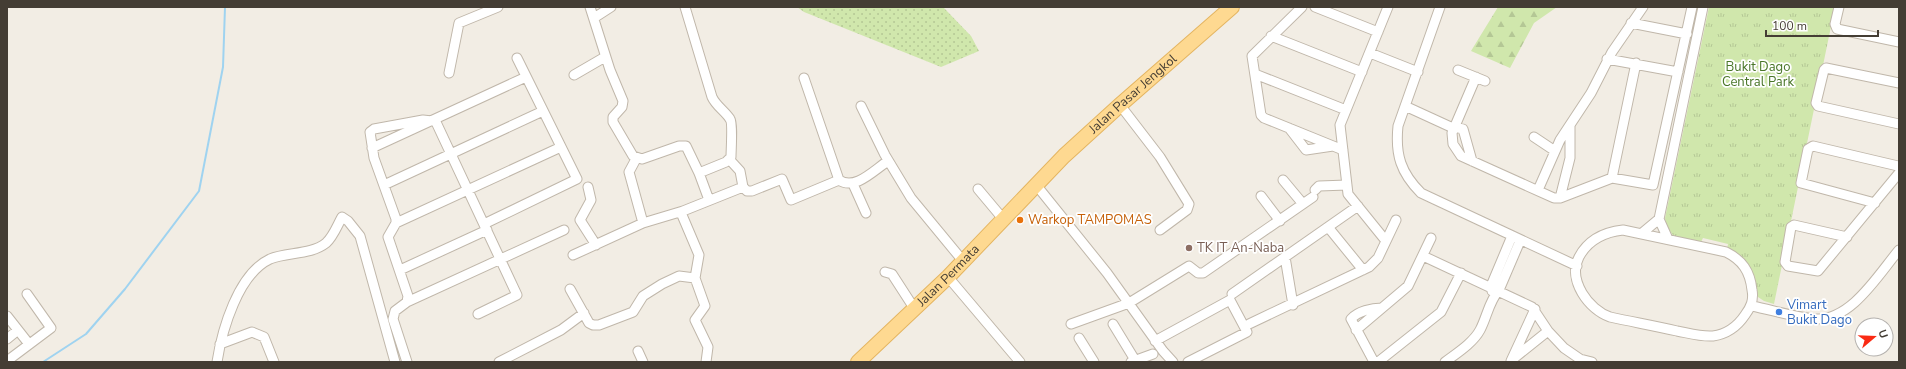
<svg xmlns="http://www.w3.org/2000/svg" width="1906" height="369" font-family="'Nunito Sans',sans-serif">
<defs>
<pattern id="grass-dots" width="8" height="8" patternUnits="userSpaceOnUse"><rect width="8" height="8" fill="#d0e7ac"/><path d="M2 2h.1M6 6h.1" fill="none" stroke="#b4c795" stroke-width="1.8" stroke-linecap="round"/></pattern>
<pattern id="forest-firs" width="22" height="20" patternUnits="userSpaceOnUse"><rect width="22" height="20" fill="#d0e7ac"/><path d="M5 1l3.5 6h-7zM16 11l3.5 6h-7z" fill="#b4c795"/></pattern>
<pattern id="park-tufts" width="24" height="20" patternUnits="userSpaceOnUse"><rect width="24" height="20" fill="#d0e7ac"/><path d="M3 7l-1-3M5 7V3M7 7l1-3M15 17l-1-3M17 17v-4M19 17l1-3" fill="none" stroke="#b4c795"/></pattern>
</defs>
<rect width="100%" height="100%" fill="#f2ede4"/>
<path fill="url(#grass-dots)" d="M797,7h146l28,29 8,15 -38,16 -137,-55z"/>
<path fill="url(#forest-firs)" d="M1498,7h59l-23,16 -24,45 -39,-17z"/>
<path fill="url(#park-tufts)" d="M1709,7h126l-61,297 -10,-3 -6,-4 -4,-16 -27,-32 1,-5 -25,-6 -2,4 -27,-5 -8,-12 -1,-7z"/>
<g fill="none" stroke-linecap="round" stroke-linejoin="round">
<path stroke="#9fd3f0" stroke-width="2" d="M43,362l43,-28 39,-45 74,-98 24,-124 2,-60"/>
<defs>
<path id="street" d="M590,7l20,63 13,31 -1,6 -9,10v5l20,34 9,3 37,-13h7l13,27 10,27
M685,7l27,90c4,9 13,14 18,22 3,4 1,31 1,38l-5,5 -27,11
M1302,7l-50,49 9,59 3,3 79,32
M1315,7l63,25
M1440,7l-42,119c-3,29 3,47 23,67l156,73
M1839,7l-4,17 2,5 62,13
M594,18l17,-11
M1631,23l56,11
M1271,36l91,36
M1370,53l48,19
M1607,59l71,13
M1458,70l27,11
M449,73l10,-50 39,-16
M1255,74l91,36
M574,75l31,-18
M1476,77l-24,56 1,11 8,12 93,42h6l52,-20 41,7 39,-178
M804,78l35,102c16,11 35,-10 49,-19
M1899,83l-73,-15 -2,2 -8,33 2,3 81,18
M1120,105l40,52 29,47 -2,6 -27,20
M861,106l24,49 26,43 52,63
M1405,106l48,22
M435,120l82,175 -39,19
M1454,127l9,2 9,32
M1289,128l17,22 27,-4
M1534,137l21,14
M372,148l154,-71
M636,159l-7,13 14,51
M729,159l11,12 3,16 4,4h5l30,-12 9,21 48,-20
M1612,178l24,-115
M1283,180l20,24
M853,184l13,29
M384,185l159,-74
M1037,186l70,87 56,78 10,11
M588,187l3,13 -11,20 16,25
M978,189l26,31
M1315,190l4,-4 28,-1
M1538,190l22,-50 31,-47 21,-41 31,-45
M1261,196l19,25
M1560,198l10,-40v-32
M1875,203l-74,-20 7,-34 5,-3 85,20
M396,223l165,-76
M484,224l93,-45 -60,-121
M1328,227l35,43
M1623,230l103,22c16,8 24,19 26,38 2,10 -1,17 -7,25 -8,12 -18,19 -32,21 -12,1 -25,-3 -36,-5 -22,-5 -44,-9 -67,-14 -21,-7 -43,-37 -31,-60 9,-17 26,-25 44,-27z
M1641,234l18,-15
M1847,237l-53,-12 -3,2 -6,35 3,4 30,5 81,-98
M1668,239l-9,-20 44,-212
M1386,241l-38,-47 -8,-69 48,-118
M573,255l70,-32 40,-12
M1423,256l109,51 16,24 16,17 16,11 12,3
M1285,257l8,48
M400,270l87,-40
M885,272l7,2 22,34
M948,277l72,85
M570,289l19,34 4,2h6l34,-13 10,-16 19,-12 17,-8 16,2
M1492,291l-1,-5 21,-50
M1232,294l126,-88
M407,302l157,-72
M1752,306c20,4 42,11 63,13 36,2 63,-44 84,-69
M7,316l22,28
M1071,324l58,-21 60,-37 9,7h5l110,-76
M1113,324l22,36
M1249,324l120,-57 9,-9 18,-38
M1356,330l52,-44 23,-48
M1079,338l15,24
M7,339l11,-9
M1155,341l75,-41 17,32 -59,30
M220,344l32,-12 12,5 10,25
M638,351l5,11
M1513,359l35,-28
M7,361l44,-33 -24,-34
M1511,361l24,-52
M217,362c5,-32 21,-88 53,-103 17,-7 41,-4 56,-16 7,-6 11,-17 16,-26l6,4 12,15 35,126
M407,362l-14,-43 2,-8 12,-9 1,-6 -20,-59 8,-14v-4l-22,-61 -4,-26 4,-3 49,-9 9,1
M499,362l62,-32 23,-17
M706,362l2,-15 -13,-27 10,-14 -10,-28 4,-23 -17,-40 1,-4 60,-24
M1131,362l22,-8
M1374,362l-23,-43c7,-8 21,-11 31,-11
M1378,362l63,-50 20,-39
M1445,362c12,-9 28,-19 35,-32 7,-13 9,-29 19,-40l21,-49"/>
<g id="primary">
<path id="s1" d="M858,362l90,-85 116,-121 56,-51 112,-98"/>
</g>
</defs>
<use href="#street" stroke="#c0b7aa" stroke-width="11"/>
<use href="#primary" stroke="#e4b561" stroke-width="16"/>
<use href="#street" stroke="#fff" stroke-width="9"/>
<use href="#primary" stroke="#fed991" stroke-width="14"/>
</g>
<circle fill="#e8710a" stroke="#fff" stroke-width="1.5" cx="1020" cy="220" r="4"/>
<circle fill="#8d6e63" stroke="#fff" stroke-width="1.5" cx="1189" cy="248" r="4"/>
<circle fill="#3f7fe0" stroke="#fff" stroke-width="1.5" cx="1779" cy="312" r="4"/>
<g text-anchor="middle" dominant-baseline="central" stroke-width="3.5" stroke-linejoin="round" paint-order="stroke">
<g font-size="13" fill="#497628" stroke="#fff">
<text x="1758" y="67">Bukit Dago<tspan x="1758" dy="15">Central Park</tspan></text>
</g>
<g font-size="13" fill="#443d34" stroke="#fff">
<text stroke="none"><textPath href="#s1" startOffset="384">Jalan Pasar Jengkol</textPath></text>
<text stroke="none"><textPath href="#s1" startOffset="125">Jalan Permata</textPath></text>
</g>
<g font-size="13" fill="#c56008" stroke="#fff" text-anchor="start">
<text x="1028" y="220">Warkop TAMPOMAS</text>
</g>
<g font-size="13" fill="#785e54" stroke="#fff" text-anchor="start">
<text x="1197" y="248">TK IT An-Naba</text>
</g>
<g font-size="13" fill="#366cbe" stroke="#fff" text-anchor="start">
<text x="1787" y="305">Vimart<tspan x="1787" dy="15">Bukit Dago</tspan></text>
</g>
</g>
<rect width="1906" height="369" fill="none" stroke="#443d34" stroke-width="16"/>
<g transform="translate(1874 337) rotate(71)"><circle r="19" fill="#ffffff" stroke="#b4b1ae"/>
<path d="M0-3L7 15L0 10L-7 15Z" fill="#fa2a13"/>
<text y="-6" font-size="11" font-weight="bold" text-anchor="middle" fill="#443d34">U</text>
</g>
<path d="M1766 30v6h112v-6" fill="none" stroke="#443d34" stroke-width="2"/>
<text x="1772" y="30" font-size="12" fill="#443d34" stroke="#ffffff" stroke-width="3" paint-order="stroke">100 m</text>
</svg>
